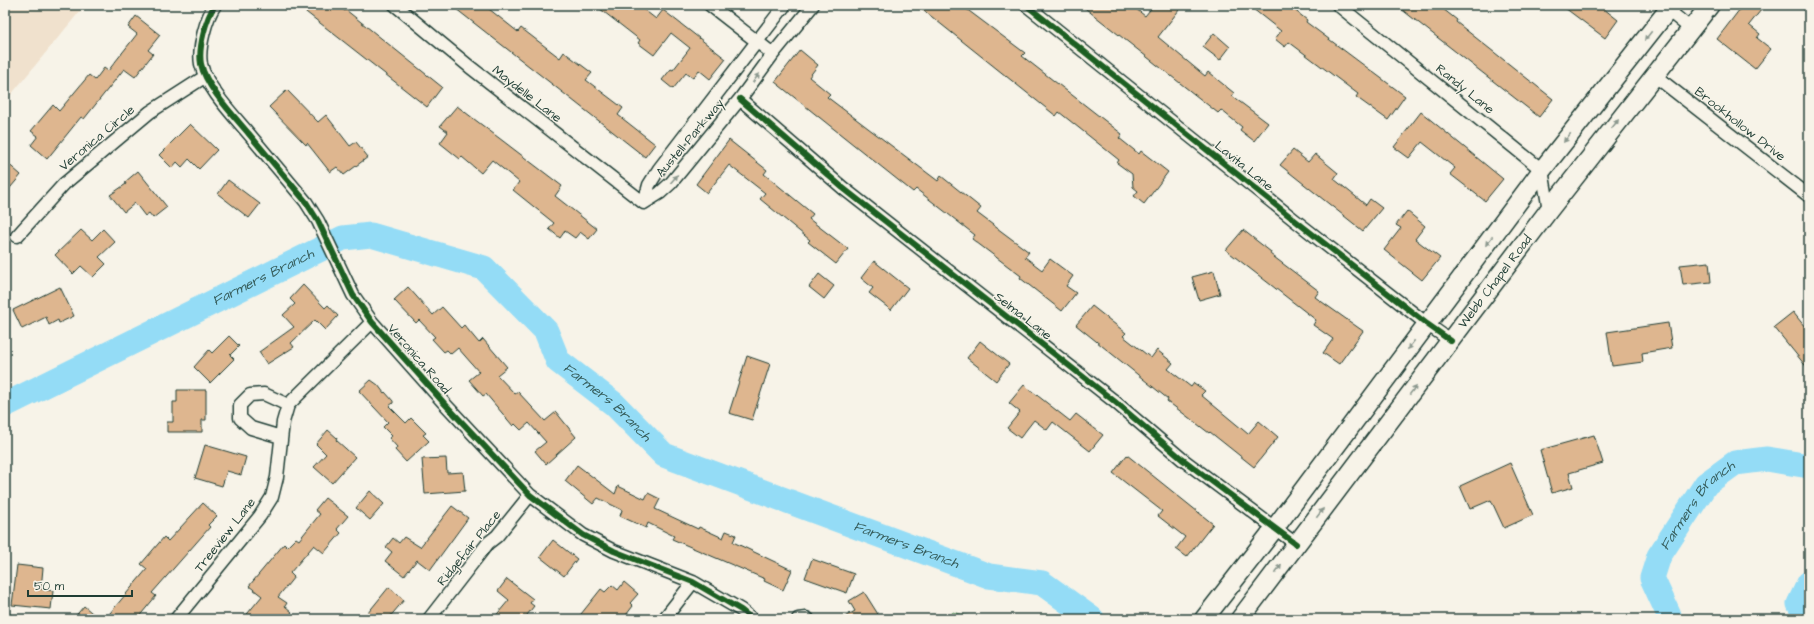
<svg xmlns="http://www.w3.org/2000/svg" width="1814" height="624" font-family="'Architects Daughter',sans-serif">
<rect width="100%" height="100%" fill="#f7f3e8"/>
<filter id="ink" filterUnits="userSpaceOnUse"><feTurbulence type="fractalNoise" baseFrequency=".025" numOctaves="2"/><feDisplacementMap in="SourceGraphic" scale="8" xChannelSelector="R" yChannelSelector="G"/><feConvolveMatrix kernelMatrix="1 2 1 2 8 2 1 2 1" color-interpolation-filters="sRGB"/></filter>
<g filter="url(#ink)">
<path fill="#f0e1cd" d="M5,5h80l-80,97z"/>
<path fill="#b8ebac" stroke="#6c9470" d="M953,612l25,7h-30z"/>
<g fill="none" stroke-linecap="round" stroke-linejoin="round">
<g stroke="#94dcf6" stroke-width="25">
<path id="s1" d="M5,405l338,-167 28,-3 113,33 62,63 12,30 56,43 50,51 325,121 53,7 50,36"/>
<path id="s2" d="M1669,619v-4l-17,-37 7,-22 47,-72 29,-21 32,-4 42,7"/>
<path d="M1808,619l-9,-15 10,-21"/>
</g>
</g>
<path fill="#deb68f" stroke="#1f3d34" d="M297,5h40l8,6 1,-1 96,77 -15,20z
M451,5h33l34,27 3,-4 39,30 4,-6 28,21 -6,7 37,28 -5,7 37,29 -10,13z
M595,5h43l18,14 7,-9 63,49 -16,20 -11,-9 -6,8 -7,-5 -13,16 -11,-9 9,-11 2,1 17,-22 -19,-15 -17,22 -16,-12 2,-3z
M917,5h44l64,48 -3,3 100,78 -3,4 20,16 2,-3 27,21 -24,32 -10,-8 4,-5 -5,-4 -1,-13 -15,-11 2,-3 -60,-48 -3,4z
M1081,5h50l14,11 9,-11h29l-25,32 47,39 3,-4 26,21 -2,3 36,27 -14,18 -14,-11 2,-3 -21,-17 -3,3z
M1248,5h40l19,15 -1,2 99,74 -17,24 -32,-23 2,-3 -69,-52 -4,5 -10,-8 6,-8z
M1396,5h42l19,15 -1,2 97,77 -14,18z
M1561,5h38l19,15 -13,18z
M1743,5h22l-16,20 11,9 -3,4 14,11 -16,20 -38,-30z
M136,16l24,19 -12,15 5,4 -18,23 -11,-8 -40,50 -3,-2 -34,42 -16,-14 7,-9 -7,-5 22,-26 6,6 30,-36 6,5 9,-12 4,3 29,-37 -9,-7z
M1214,33l16,14 -10,13 -17,-13z
M800,50l18,15 -9,12 21,17 -3,3 111,84 3,-5 40,32 -4,5 52,39 -4,5 17,13 8,-11 23,17 -7,10 10,7 -14,18 -42,-33 1,-2 -49,-37 3,-4 -59,-46 -3,3 -138,-110z
M287,90l31,32 8,-7 24,31 6,-4 12,15 -24,18 -7,-8 -7,5 -23,-29 -1,2 -37,-38z
M457,106l105,80 -7,10 42,33 -8,10 -9,-7 -5,6 -10,-7 -5,7 -11,-9 5,-6 -41,-33 6,-8 -27,-22 -11,13 -19,-16 -2,2 -20,-16 8,-11 -8,-6z
M1421,112l82,67 -18,22 -35,-27 5,-6 -33,-26 -13,16 -15,-11z
M190,124l27,26 -18,19 -10,-10 -7,8 -5,-5 -5,6 -13,-13z
M729,140l38,30 -3,4 49,40 -4,5 39,30 -12,15 -28,-22 2,-2 -50,-41 5,-6 -36,-28 -22,28 -11,-9z
M1293,150l15,12 7,-8 23,19 -4,6 32,26 4,-6 12,9 -19,23 -83,-66z
M5,161l16,14 -16,19z
M138,171l29,36 -14,11 -4,-5 -4,3 -10,-13 -11,9 -14,-17 16,-11 -1,-2z
M228,180l32,24 -11,14 -31,-24z
M1407,211l18,15 -10,13 25,19 -18,22 -38,-30 17,-22 -5,-3z
M103,229l12,13 -16,15 7,7 -13,13 -12,-11 -8,8 -18,-19 26,-25 11,10z
M1243,230l28,22 -1,2 49,37 -4,6 48,34 -24,33 -16,-11 10,-14 -20,-14 3,-5 -90,-70z
M874,261l34,27 -17,22 -22,-17 4,-5 -12,-10z
M1709,262l2,20 -28,3 -3,-20z
M1214,271l6,23 -21,6 -7,-23z
M819,274l15,12 -10,13 -15,-12z
M303,285l22,23 3,-3 10,11 -13,14 -10,-10 -24,23 3,4 -27,17 -8,-12 35,-25 -11,-12 12,-11 -5,-5z
M60,287l14,29 -15,7 -1,-3 -9,5 -3,-8 -24,12 -9,-19z
M408,287l25,28 9,-8 19,21 3,-3 15,18 4,-4 24,28 -10,8 18,19 3,-2 27,29 11,-9 20,25 -30,27 -11,-13 11,-9 -17,-19 -8,7 -6,-6 -2,2 -27,-32 -3,2 -14,-16 10,-8 -21,-24 -7,6 -4,-4 -3,2 -12,-13 3,-2 -16,-17 -3,3 -22,-23z
M1092,306l34,27 -3,3 28,22 6,-8 16,13 -5,6 23,18 3,-4 11,8 -4,4 47,39 11,-13 19,16 -24,30 -44,-35 -1,1 -42,-32 1,-2 -92,-74z
M1793,312l16,20v38l-35,-43z
M1668,323l4,25 -30,5 1,9 -31,4 -5,-34z
M229,336l10,10 -9,9 4,4 -24,24 -16,-16 15,-17 3,3z
M980,341l29,23 -13,17 -29,-23z
M747,356l23,8 -18,56 -23,-7z
M371,380l7,5 6,8 1,-1 8,9v2l-4,3 17,17 5,-5 15,15 -3,2 6,6 -23,21 -11,-12 2,-3 -8,-9 3,-2 -9,-9 5,-5 -29,-31z
M1024,385l46,36 6,-7 27,21 -13,16 -37,-29 -6,8 -13,-10 -14,18 -13,-10 13,-16 -11,-9z
M177,390h29v30h-4v12h-35v-10h6v-20h4z
M328,430l9,8 -1,2 19,17 -23,26 -18,-16 12,-13 -10,-10z
M1594,435l9,28 -34,10 4,14 -21,6 -12,-43z
M205,445l41,12 -5,18 -14,-4 -5,15 -27,-8z
M1127,455l86,69 -26,33 -11,-8 9,-12 -27,-21 4,-5 -49,-38z
M446,458l1,15 16,-1 2,19 -40,3 -3,-35z
M1510,463l23,52 -29,13 -13,-28 -21,9 -10,-23z
M577,465l38,29 3,-8 27,13 3,-6 12,6 -5,10 43,20 1,-2 24,11 3,-7 10,4 -3,7 59,28 -9,20 -19,-9 1,-2 -93,-40 2,-3 -26,-13 -2,5 -26,-12 2,-6 -24,-12 -5,6 -28,-23z
M370,491l14,13 -14,16 -14,-12z
M325,498l23,18 -11,13 4,4 -17,20 -10,-8 -24,28 4,4 -16,20 9,6 -2,3 7,6 -5,7h-44l19,-23 -13,-10 35,-42 3,3 9,-9 3,2 21,-26 -5,-4z
M203,503l14,13 -9,9 2,2 -58,66 4,3 -19,23h-32l42,-50 -6,-5 23,-27 4,4z
M452,506l16,12 -38,52 -13,-10 -13,16 -19,-15 7,-9 -6,-5 7,-9 6,5 5,-6 16,10z
M553,540l24,19 -13,17 -24,-19z
M812,559l42,15 -7,19 -42,-15z
M17,565l26,3 -2,21 12,2 -2,18 -39,-4z
M507,579l26,20 -3,4 4,3 -10,13h-31l16,-19 -11,-9z
M624,582l14,12 -8,9 3,3 -10,13h-46l24,-30 4,3 7,-7 6,5z
M389,587l15,13 -16,19h-25z
M864,592l17,27h-40l14,-8 -6,-10z
M84,606l15,13h-26z"/>
<g fill="none" stroke-linecap="round" stroke-linejoin="round">
<defs>
<path id="minor" d="M215,5c-9,13 -17,43 -14,59 5,23 33,52 48,70 19,23 38,45 57,68l12,19 35,74 19,27 72,81 86,92 53,40 31,16 79,31 48,28 11,9
M395,5l75,62 174,136
M710,5l63,49
M1026,5l271,217 130,102 24,17
M1338,5l204,165 7,40
M1663,6l28,23
M1654,75l155,121
M740,99l103,89 271,213 68,58 114,85
M644,203l16,-10 11,-10 69,-84 33,-45 40,-49
M644,203l5,-18 10,-16 126,-164
M17,236l47,-52 86,-72 56,-36
M281,437l-30,-9 -11,-10v-13l10,-10 14,-1 24,11
M176,619l84,-103 12,-19 5,-20 6,-55 5,-17 84,-83
M429,619l59,-76 9,-7 33,-41
M664,619l29,-37
M798,619l8,-1 2,1"/>
<g id="secondary">
<path d="M1204,619l70,-90 268,-359 130,-165"/>
<path id="s3" d="M1240,619l309,-409 161,-205"/>
</g>
</defs>
<use href="#minor" stroke="#1f3d34" stroke-width="15"/>
<use href="#secondary" stroke="#1f3d34" stroke-width="21"/>
<use href="#minor" stroke="#f7f3e8" stroke-width="12"/>
<use href="#secondary" stroke="#f7f3e8" stroke-width="18"/>
<defs>
<path id="cycleway" d="M215,5c-9,13 -17,43 -14,59 5,23 33,52 48,70 19,23 38,45 57,68l12,19 35,74 19,27 72,81 86,92 53,40 31,16 79,31 48,28 11,9
M1026,5l271,217 130,102 24,17
M740,99l103,89 271,213 68,58 114,85"/>
</defs>
<use href="#cycleway" stroke="#f7f3e8" stroke-width="8"/>
<use href="#cycleway" stroke="#1b5e20" stroke-width="6"/>
</g>
<defs><path id="oneway-solid" d="M-6-.8H1V-3.2L6.5 0L1 3.2V.8H-6Z"/></defs>
<g fill="#8b988e">
<use href="#oneway-solid" transform="translate(1648 36) rotate(128)"/>
<use href="#oneway-solid" transform="translate(756 78) rotate(-54)"/>
<use href="#oneway-solid" transform="translate(1615 124) rotate(-52)"/>
<use href="#oneway-solid" transform="translate(1567 138) rotate(128)"/>
<use href="#oneway-solid" transform="translate(674 179) rotate(-49)"/>
<use href="#oneway-solid" transform="translate(1489 241) rotate(127)"/>
<use href="#oneway-solid" transform="translate(1411 345) rotate(127)"/>
<use href="#oneway-solid" transform="translate(1413 390) rotate(-53)"/>
<use href="#oneway-solid" transform="translate(1320 513) rotate(-53)"/>
<use href="#oneway-solid" transform="translate(1278 569) rotate(-53)"/>
</g>
</g>
<g text-anchor="middle" dominant-baseline="central" stroke-width="3" stroke-linejoin="round" paint-order="stroke">
<g font-size="13" fill="#1f3d34" stroke="#f7f3e8">
<text transform="translate(1465 89) rotate(39)">Randy Lane</text>
<text transform="translate(527 94) rotate(38)">Maydelle Lane</text>
<text transform="translate(1740 124) rotate(38)">Brookhollow Drive</text>
<text transform="translate(97 138) rotate(-40)">Veronica Circle</text>
<text transform="translate(690 138) rotate(-50)">Austell Parkway</text>
<text transform="translate(1244 166) rotate(39)">Lavita Lane</text>
<text stroke="none"><textPath href="#s3" startOffset="423">Webb Chapel Road</textPath></text>
<text transform="translate(1023 316) rotate(38)">Selma Lane</text>
<text transform="translate(419 359) rotate(49)">Veronica Road</text>
<text transform="translate(225 535) rotate(-52)">Treeview Lane</text>
<text transform="translate(469 548) rotate(-51)">Ridgefair Place</text>
</g>
<g font-size="14" font-style="italic" fill="#365d5b" stroke="#f7f3e8">
<text stroke="none"><textPath href="#s1" startOffset="288">Farmers Branch</textPath></text>
<text stroke="none"><textPath href="#s1" startOffset="708">Farmers Branch</textPath></text>
<text stroke="none"><textPath href="#s2" startOffset="132">Farmers Branch</textPath></text>
<text stroke="none"><textPath href="#s1" startOffset="1044">Farmers Branch</textPath></text>
</g>
</g>
<rect width="1814" height="624" fill="none" stroke="#f7f3e8" stroke-width="20"/>
<rect x="10" y="10" width="1794" height="604" fill="none" stroke="#1f3d34" stroke-width="1.5" filter="url(#ink)"/>
<path d="M28 590v6h104v-6" fill="none" stroke="#1f3d34" stroke-width="2"/>
<text x="34" y="590" font-size="12" fill="#1f3d34" stroke="#f7f3e8" stroke-width="3" paint-order="stroke">50 m</text>
</svg>
